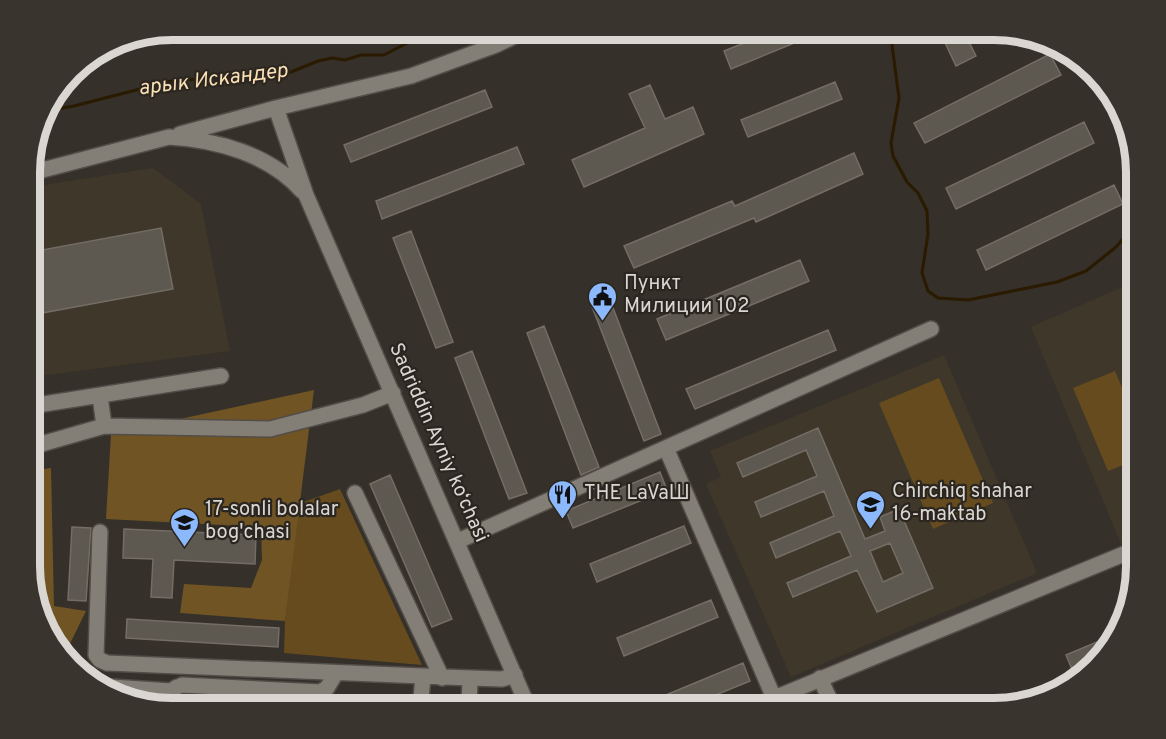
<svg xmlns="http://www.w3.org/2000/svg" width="1166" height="739" font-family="Overpass,sans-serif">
<rect width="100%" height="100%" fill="#353029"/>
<path fill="#3f372a" d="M153,168l48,36 29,147 -199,26v-190z
M1136,281v258l-15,5 -90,-217z
M944,355l93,218 -246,104 -85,-193 15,-7 -11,-26z"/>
<path fill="#654b1e" d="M1115,371l21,50v39l-28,11 -35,-83z
M939,378l54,125 -60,26 -54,-126z
M340,489l82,176 -138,-12 1,-32 13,-117z"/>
<path fill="#705424" d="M314,390l-29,231 -105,-8 4,-29 67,4 11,-28 -1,-33 -155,-8 5,-85z
M51,468l3,138 32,5 -22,45 -10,-10 -23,-61v-114z"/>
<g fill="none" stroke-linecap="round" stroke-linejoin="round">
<path stroke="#2a1a00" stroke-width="3" d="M890,30l9,68 -8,45 2,13 14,26 11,11 9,18 1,23 -6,39 6,18 10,7 30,2 89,-18 29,-11 30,-24 20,-23
M44,111l30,-5 97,-25 120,-9 27,-11 14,-3 13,2 16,-5h23l25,-13 42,-12"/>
</g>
<path fill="#5d5850" stroke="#736d65" stroke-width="1.5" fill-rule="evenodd" d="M777,30h49l-95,39 -7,-18z
M939,30h24l13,26 -20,10z
M1050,54l11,21 -136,68 -11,-20z
M835,82l7,17 -94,38 -7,-17z
M650,85l15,34 28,-12 11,27 -120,53 -12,-27 73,-32 -16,-34z
M485,90l7,17 -141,55 -7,-17z
M1084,122l10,21 -138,66 -10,-21z
M517,147l7,17 -142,55 -6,-18z
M854,153l9,21 -107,48 -2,-4 -120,50 -10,-22 108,-45 3,5z
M1114,185l9,19 -137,66 -9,-20z
M161,228l12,61 -142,26v-63z
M411,231l42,111 -17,6 -43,-110z
M800,260l9,21 -143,59 -9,-21z
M607,292l54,142 -17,7 -55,-142z
M544,326l55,141 -18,8 -54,-142z
M828,330l8,20 -141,59 -9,-20z
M472,351l55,142 -18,6 -54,-141z
M818,428l47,111 20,-8 -5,-14 19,-8 34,79 -56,24 -20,-42 -64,27 -6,-14 64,-27 -11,-25 -64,27 -6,-15 64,-27 -10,-25 -63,26 -6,-15 62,-26 -11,-26 -63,27 -6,-14zM890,543l13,30 -20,9 -13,-31z
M660,472l7,18 -94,38 -7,-17z
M390,475l62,144 -20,8 -62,-143z
M684,526l7,17 -94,39 -7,-18z
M72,527l19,1 -5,73 -18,-1z
M124,529l132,6 -1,29 -81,-4 -2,38 -21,-1 2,-38 -30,-1z
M711,600l7,17 -94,39 -7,-18z
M127,619l152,9 -1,19 -152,-9z
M1116,634l-4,12 -36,33 -10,-24z
M743,663l7,18 -69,28h-29l-3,-7z
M437,697l19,1v11h-20z
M179,699l50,3v7h-50z"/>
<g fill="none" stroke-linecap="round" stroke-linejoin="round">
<defs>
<path id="minor" d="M527,30l-31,15 -85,31 -135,32 30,87 223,514
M1115,99l4,7
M180,134l96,-26
M31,173l138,-36c48,3 100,17 133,54
M100,396l4,30
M31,406l190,-30
M31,447l73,-21 166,3 93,-24 30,-12
M666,448l108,250
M355,493l87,185
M100,532l-4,123 4,5 7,3 363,15 32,1 13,-4
M458,541l473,-212
M820,678l14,31
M182,685l138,7 7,-4 9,-15
M97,686l74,5
M165,707l6,-16 6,-4
M420,709l3,-32
M469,709l1,-31
M748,709l388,-160"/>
</defs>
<use href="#minor" stroke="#524d48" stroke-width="18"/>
<use href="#minor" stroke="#847f76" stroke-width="15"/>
</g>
<defs>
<symbol id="civic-pin" viewBox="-11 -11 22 30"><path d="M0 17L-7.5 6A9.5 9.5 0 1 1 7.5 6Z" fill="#8bb9fc" stroke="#2b261f"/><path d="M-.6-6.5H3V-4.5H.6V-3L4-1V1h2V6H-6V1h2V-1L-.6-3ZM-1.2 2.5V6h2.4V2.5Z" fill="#111"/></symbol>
<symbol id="restaurant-pin" viewBox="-11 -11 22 30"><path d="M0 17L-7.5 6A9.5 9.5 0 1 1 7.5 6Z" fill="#8bb9fc" stroke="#2b261f"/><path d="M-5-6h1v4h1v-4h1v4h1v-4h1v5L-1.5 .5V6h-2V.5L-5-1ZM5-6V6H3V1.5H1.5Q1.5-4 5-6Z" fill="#111"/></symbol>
<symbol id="school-pin" viewBox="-11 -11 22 30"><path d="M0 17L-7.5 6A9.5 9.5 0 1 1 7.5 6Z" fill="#8bb9fc" stroke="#2b261f"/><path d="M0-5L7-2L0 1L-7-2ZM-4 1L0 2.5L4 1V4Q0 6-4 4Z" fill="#111"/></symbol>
</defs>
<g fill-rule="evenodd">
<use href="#civic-pin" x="586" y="280" width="33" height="45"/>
<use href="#restaurant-pin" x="546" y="478" width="33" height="45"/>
<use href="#school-pin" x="854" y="488" width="33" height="45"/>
<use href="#school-pin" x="168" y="506" width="33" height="45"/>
</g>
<g text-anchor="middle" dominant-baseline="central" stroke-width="4.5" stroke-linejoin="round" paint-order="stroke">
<g font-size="20" fill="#dad7d3" stroke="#2b261f" text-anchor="start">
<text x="624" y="284">Пункт<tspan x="624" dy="23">Милиции 102</tspan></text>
<text x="892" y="492">Chirchiq shahar<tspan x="892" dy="23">16-maktab</tspan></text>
<text x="584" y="494">THE LaVaШ</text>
<text x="205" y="510">17-sonli bolalar<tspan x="205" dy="23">bog'chasi</tspan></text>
</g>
<g font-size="20" fill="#dad7d3" stroke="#2b261f">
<text transform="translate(438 443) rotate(66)">Sadriddin Ayniy ko‘chasi</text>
</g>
<g font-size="21" font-style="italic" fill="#fbe0b6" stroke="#2b261f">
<text transform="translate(213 80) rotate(-7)">арык Искандер</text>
</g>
</g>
<path d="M0 0H1166V739H0ZM172 40H994A132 132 0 0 1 1126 172V566A132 132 0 0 1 994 698H172A132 132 0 0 1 40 566V172A132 132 0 0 1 172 40Z" fill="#39342d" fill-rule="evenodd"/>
<path fill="none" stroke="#dad7d3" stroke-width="8" d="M172 40H994A132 132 0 0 1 1126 172V566A132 132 0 0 1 994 698H172A132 132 0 0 1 40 566V172A132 132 0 0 1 172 40Z"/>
</svg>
